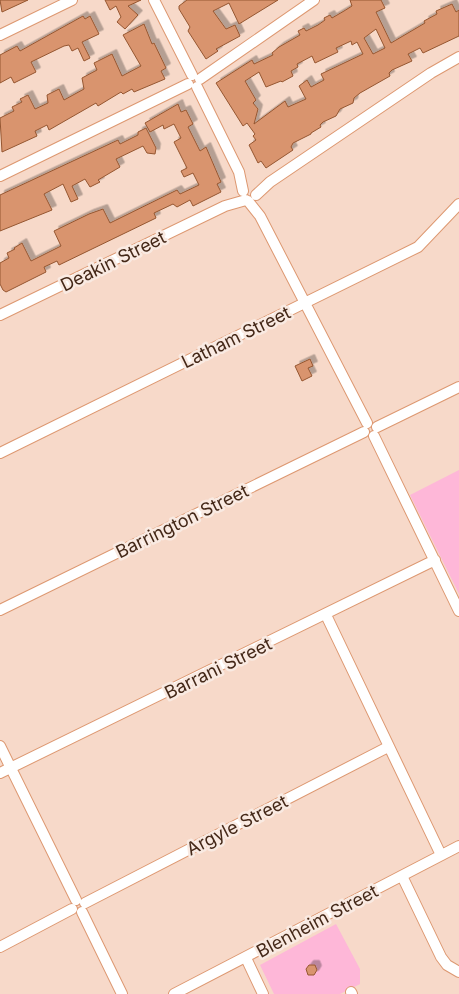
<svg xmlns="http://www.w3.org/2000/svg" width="459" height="994" font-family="Inter,sans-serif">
<defs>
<filter id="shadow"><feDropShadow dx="4.5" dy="-4.5" stdDeviation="0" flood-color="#0004"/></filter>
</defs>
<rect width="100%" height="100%" fill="#f7d9c9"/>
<path fill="#feb7d8" d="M459,470v124l-49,-99z
M336,924l24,45v15l-20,10h-66l-14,-29z"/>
<path fill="#d9946e" stroke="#955630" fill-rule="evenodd" filter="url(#shadow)" d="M0,0h28l-26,12z
M105,0h36l-13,6 10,9 -13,14 -8,-7 4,-5 -5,-11 -6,4z
M187,0h91l-39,24 -10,-21 -16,8 13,18 9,-4 5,11 -24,13 2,2 -12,8 -18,-28 2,-4 -11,-18v-3z
M350,0h31l4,8 -9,4 15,31 34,-20 -1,-2 13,-7 -1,-3 16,-7 4,8 3,-2v26l-36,17 -3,-5 -12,6 4,7 -20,9 -3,3 1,3 -30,17 -6,5 -1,5 -13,6 -4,7 -13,6 -3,3 1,2 -10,6v1l-18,9 -2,4 2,3 -27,18 -5,-7 -3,2 -9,-18 7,-5 -3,-4 2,-2 -8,-11 -4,3 -27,-43 36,-23 2,4 19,-9 -1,-2 7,-6 21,-12 -2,-4 6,-3 2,3 12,-6 7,-5 -1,-2 6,-3 2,3 12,-7 8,-5zM376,29l9,19 -12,6 -9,-16zM351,41l1,4 5,-3 6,12 -42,20 3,6 -13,7 -4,-7 -8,6 7,13 -18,8 -3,-6 -31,23 4,-15 -5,-6 3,-3 -11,-19 14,-9 7,15 15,-6 1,1 11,-6 -2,-5 7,-4 -1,-3 15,-8 3,7 23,-11 -2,-4z
M83,16l2,3 5,-3 9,18 -17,8 8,16 -6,3 -6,-13 -6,3 -3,-6 -5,1 -33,16 5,10 -22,11 -3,-6 -11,6v-28l17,-9 3,5z
M144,24l8,20 2,-1 12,25 -5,3 4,8 -31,13 -2,-3 -9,5 -2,-2 -23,14 -2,-3 -47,27 -2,-5 -12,6 2,5 -35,16 -2,-34 14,-7 -2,-4 10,-5 -2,-3 8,-4 7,14 13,-6 -1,-8 12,-6 5,11 20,-11 -2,-11 15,-8 -3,-7 18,-9 10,22 19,-10 -18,-31z
M178,104l3,8 5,-2 7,14 -5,3 12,24 6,-4 15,35 -4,2 4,8 -28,14 -3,-6 -13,7 -4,-3 -19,9 2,5 -97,47 -2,-4 -13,6 2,5 -40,20 -3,-2 -3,-6v-21l9,-5 -2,-5 8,-4 -1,-1 8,-5 9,18 30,-15 -7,-15 35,-17 14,-5 7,14 67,-33 3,4 19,-9 -6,-12 -9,4 -3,-6 6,-3 -13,-26 7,-4 -7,-14 -10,5 -1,-4 -13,7 -5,-9z
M146,128l10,20 -1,6 -8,-1 -4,-7 -27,13 4,8 -22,13 2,2 -10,5 -5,-8 -13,7 6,13 -7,3 -8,-18 -19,10 8,16 -52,21v-36l118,-55 2,4 18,-9v-3z
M310,359l3,7 -5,2 4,8 -10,5 -7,-15z
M309,965h6l2,5 -3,5h-6l-2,-6z"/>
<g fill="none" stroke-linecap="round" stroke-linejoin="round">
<defs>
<path id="minor" d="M154,0l38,75
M0,35l72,-35
M200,79l114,-79
M197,87l42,85 4,19
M0,176l188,-92
M256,195l14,-13 161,-109 28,-16
M248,201l12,15 107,207
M0,315l225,-109 21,-6
M377,427l82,-40
M374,436l85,175
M0,453l418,-206 41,-43
M0,610l364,-178
M326,615l115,240
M0,746l76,154
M0,773l435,-213
M402,876l39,81 6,8 12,7
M85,903l303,-156
M82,912l40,82
M0,947l72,-38
M246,958l17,36
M351,992l1,2
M174,994l285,-148"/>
</defs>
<use href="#minor" stroke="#dd9871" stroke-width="12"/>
<use href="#minor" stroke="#fff" stroke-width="10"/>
</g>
<g text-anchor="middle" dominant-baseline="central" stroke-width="5" stroke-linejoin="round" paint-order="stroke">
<g font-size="18" fill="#442818" stroke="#f9eae2">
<text transform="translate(113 261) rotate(-26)">Deakin Street</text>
<text transform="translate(236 337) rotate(-26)">Latham Street</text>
<text transform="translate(182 521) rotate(-26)">Barrington Street</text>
<text transform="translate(218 668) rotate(-26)">Barrani Street</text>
<text transform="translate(237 825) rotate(-27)">Argyle Street</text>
<text transform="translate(317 921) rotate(-28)">Blenheim Street</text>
</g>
</g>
</svg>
